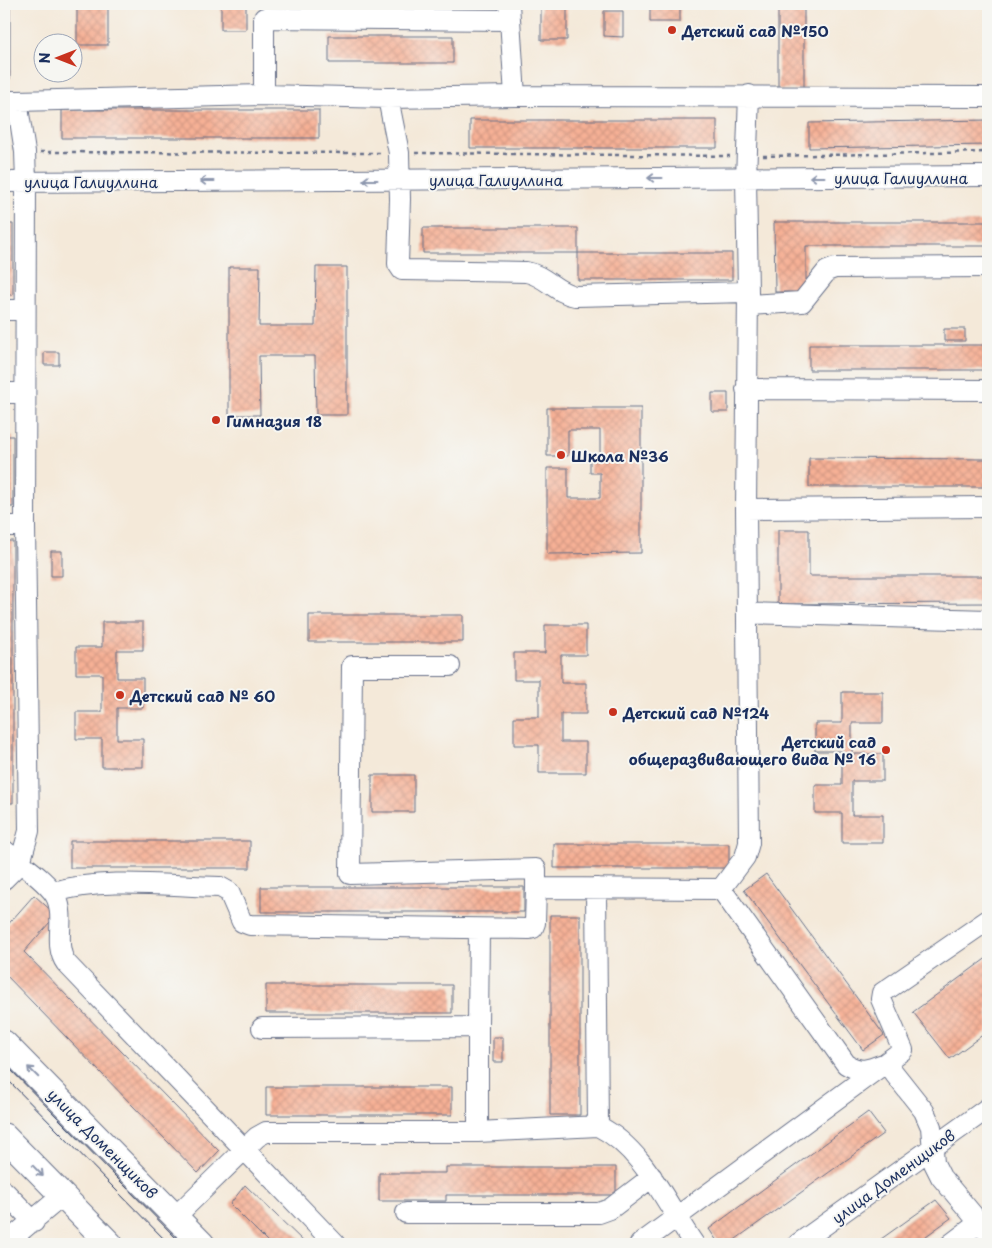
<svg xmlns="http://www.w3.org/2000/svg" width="992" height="1248" font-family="'Playpen Sans',sans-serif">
<defs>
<pattern id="building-cross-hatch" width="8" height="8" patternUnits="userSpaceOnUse" patternTransform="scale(1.25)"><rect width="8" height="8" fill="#f6b095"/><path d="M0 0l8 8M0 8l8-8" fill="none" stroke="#d29883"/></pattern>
</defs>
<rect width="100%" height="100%" fill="#f6f6f2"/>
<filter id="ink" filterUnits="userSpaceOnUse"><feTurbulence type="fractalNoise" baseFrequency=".02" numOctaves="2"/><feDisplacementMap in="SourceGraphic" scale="10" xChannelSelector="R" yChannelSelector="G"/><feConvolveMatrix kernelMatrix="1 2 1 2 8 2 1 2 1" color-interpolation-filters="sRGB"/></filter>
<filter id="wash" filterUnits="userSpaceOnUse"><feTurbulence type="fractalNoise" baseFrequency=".0096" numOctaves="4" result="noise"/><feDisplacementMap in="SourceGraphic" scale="20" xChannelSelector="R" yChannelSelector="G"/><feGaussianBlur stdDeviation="1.12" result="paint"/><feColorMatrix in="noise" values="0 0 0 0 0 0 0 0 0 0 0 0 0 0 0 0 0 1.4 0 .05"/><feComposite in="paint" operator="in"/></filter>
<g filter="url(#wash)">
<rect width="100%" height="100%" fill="#f4e9d9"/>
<g id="blocks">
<path fill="url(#building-cross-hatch)" d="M4,4h6v75h-6z
M77,4h31v41h-31z
M221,4h25v26h-25z
M541,4h26v36h-26z
M650,4h30v18h-30z
M778,4h26v85h-26z
M604,11h19v26l-19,-1z
M329,36h124v27h-124z
M62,110h257v28h-257z
M470,120h247v28h-247z
M988,120v25l-179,3v-25z
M774,222h214v24h-182v46h-31z
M4,224h9v71h-9z
M423,228h155v25h-155z
M578,253h154v27h-154z
M229,267h31l-1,59h56l1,-59h31v148h-31l-1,-59h-56l1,59h-31z
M944,329h21v12h-21z
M809,345h179v25h-179z
M44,352h15v13h-15z
M712,393h16v19h-16z
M547,408h94v145l-94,1v-86h21v30h32v-25h-10v-16h10v-27h-32v26h-21z
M4,436h9v71h-9z
M809,458l179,1v28h-179z
M778,530h31v46h179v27l-210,1z
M4,541h9v262h-9z
M51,551h11v25h-11z
M309,615h154v27h-154z
M102,622h41v28h-26v28h26v30h-26v31h26v28h-41v-28h-26v-27h26v-38h-26v-27h26z
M545,625h41v30h-25v28h25v31h-25v28h25v31h-47v-28h-25v-28h25v-37h-25v-27h31z
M842,692h41v31h-31v31h31v27h-31v34h31v28h-41v-30h-27v-28h27v-34h-27v-28h27z
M372,775h42v37h-42z
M70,841h180v27h-180z
M554,844h175v24h-175z
M766,874l118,161 -21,15 -119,-160z
M261,887h263v25h-263z
M34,895l22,20 -32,37 195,199 -21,22 -194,-200v-44z
M550,915h30v200h-30z
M988,957v74l-38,28 -37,-47z
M266,985h186v28h-186z
M493,1037h10v25h-10z
M266,1087h186v28h-186z
M868,1112l16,21 -155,111h-10l-10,-15z
M446,1167h170v28h-170v6h-67v-28h67z
M245,1185l61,59h-36l-40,-40z
M936,1200l15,18 -36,26h-41z"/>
</g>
</g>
<g filter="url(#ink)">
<use href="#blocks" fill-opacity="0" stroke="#677089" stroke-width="1"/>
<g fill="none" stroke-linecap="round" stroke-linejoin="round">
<defs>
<path id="minor" d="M509,4l6,92
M264,95l124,3 127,-2 473,1
M388,98l11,55 1,46 -2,65 4,6 124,2c19,3 30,21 49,24l173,-4
M4,101h13l8,51 1,30 -1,344 4,305 -9,32 -16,16
M17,101l247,-6v-77l246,2
M4,182l984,-6
M748,305l54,-3 25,-31 8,-3 153,-1
M4,310h20
M746,389l242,1
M4,393h21
M746,509l242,-2
M4,526h21
M747,613l241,7
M450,666h-98l-2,208 186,-5v19l185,1 24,-32 4,-14 -3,-334 2,-217 -2,-114 3,-83
M4,850c14,12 47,33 53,49 9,20 -4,46 9,64l269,281
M596,888l2,238c46,23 68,78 96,118
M721,889l125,175c15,10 24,5 40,-1l38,48 7,16 3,36 7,14 47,56
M54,892c51,-15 113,-6 166,-5l9,5 13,30 8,3 279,4 4,-1 2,-5 1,-35
M478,1027l1,-98
M262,1028l216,-1v105
M4,1191l30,31
M406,1213h193l11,-4 42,-32
M175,1217l82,-80 9,-5h212l120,-6
M5,1244l57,-48
M640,1244l263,-194 -22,-51 1,-6 106,-73
M798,1244l190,-136
M951,1244l29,-22"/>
<path id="major" d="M4,1043l198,201
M4,1136l106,108"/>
</defs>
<use href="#minor" stroke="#677089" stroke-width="22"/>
<use href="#major" stroke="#677089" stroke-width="27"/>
<path stroke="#677089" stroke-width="2.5" stroke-dasharray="4 4" stroke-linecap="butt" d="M40,152l342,1
M415,153l315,3
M763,156l225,-4"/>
<use href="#minor" stroke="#fff" stroke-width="20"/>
<use href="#major" stroke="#fff" stroke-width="25"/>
<path stroke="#1b2f5e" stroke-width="1" d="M4,1063l178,181
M4,1076l165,168"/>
</g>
<defs><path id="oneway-shaft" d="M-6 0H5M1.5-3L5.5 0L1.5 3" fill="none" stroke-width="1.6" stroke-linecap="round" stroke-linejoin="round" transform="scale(1.25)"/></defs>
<g stroke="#8d97ae">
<use href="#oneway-shaft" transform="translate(817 177) rotate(180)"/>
<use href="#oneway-shaft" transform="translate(655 178) rotate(180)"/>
<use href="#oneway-shaft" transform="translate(370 180) rotate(180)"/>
<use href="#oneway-shaft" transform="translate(207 181) rotate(180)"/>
<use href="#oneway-shaft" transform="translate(33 1072) rotate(-135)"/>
<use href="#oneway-shaft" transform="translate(38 1171) rotate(46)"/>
</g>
</g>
<g fill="#c8321e" stroke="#f6f6f2" stroke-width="2">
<circle cx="672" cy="30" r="5"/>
<circle cx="216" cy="420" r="5"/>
<circle cx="561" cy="455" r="5"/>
<circle cx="120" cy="695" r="5"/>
<circle cx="613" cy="712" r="5"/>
<circle cx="886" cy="750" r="5"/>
</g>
<g text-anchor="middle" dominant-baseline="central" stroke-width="4" stroke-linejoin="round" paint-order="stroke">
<g font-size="15" font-weight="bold" fill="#1b2f5e" stroke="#f6f6f2" text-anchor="start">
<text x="682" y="30">Детский сад №150</text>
<text x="226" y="420">Гимназия 18</text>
<text x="571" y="455">Школа №36</text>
<text x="130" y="695">Детский сад № 60</text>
<text x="623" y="712">Детский сад №124</text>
<text x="876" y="741" text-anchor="end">Детский сад<tspan x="876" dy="17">общеразвивающего вида № 16</tspan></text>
</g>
<g font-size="15" fill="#1b2f5e" stroke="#f6f6f2">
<text x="901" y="177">улица Галиуллина</text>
<text x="496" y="179">улица Галиуллина</text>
<text x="91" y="181">улица Галиуллина</text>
<text transform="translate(103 1143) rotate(45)">улица Доменщиков</text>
<text transform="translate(893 1176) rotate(-36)">улица Доменщиков</text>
</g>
</g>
<rect width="992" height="1248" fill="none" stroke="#f6f6f2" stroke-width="20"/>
<g transform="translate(58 58) rotate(270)"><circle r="24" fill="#f6f6f2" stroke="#9ea6b7"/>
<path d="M0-4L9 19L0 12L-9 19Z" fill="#c8321e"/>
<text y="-8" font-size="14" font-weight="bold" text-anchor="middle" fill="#1b2f5e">N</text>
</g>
</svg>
